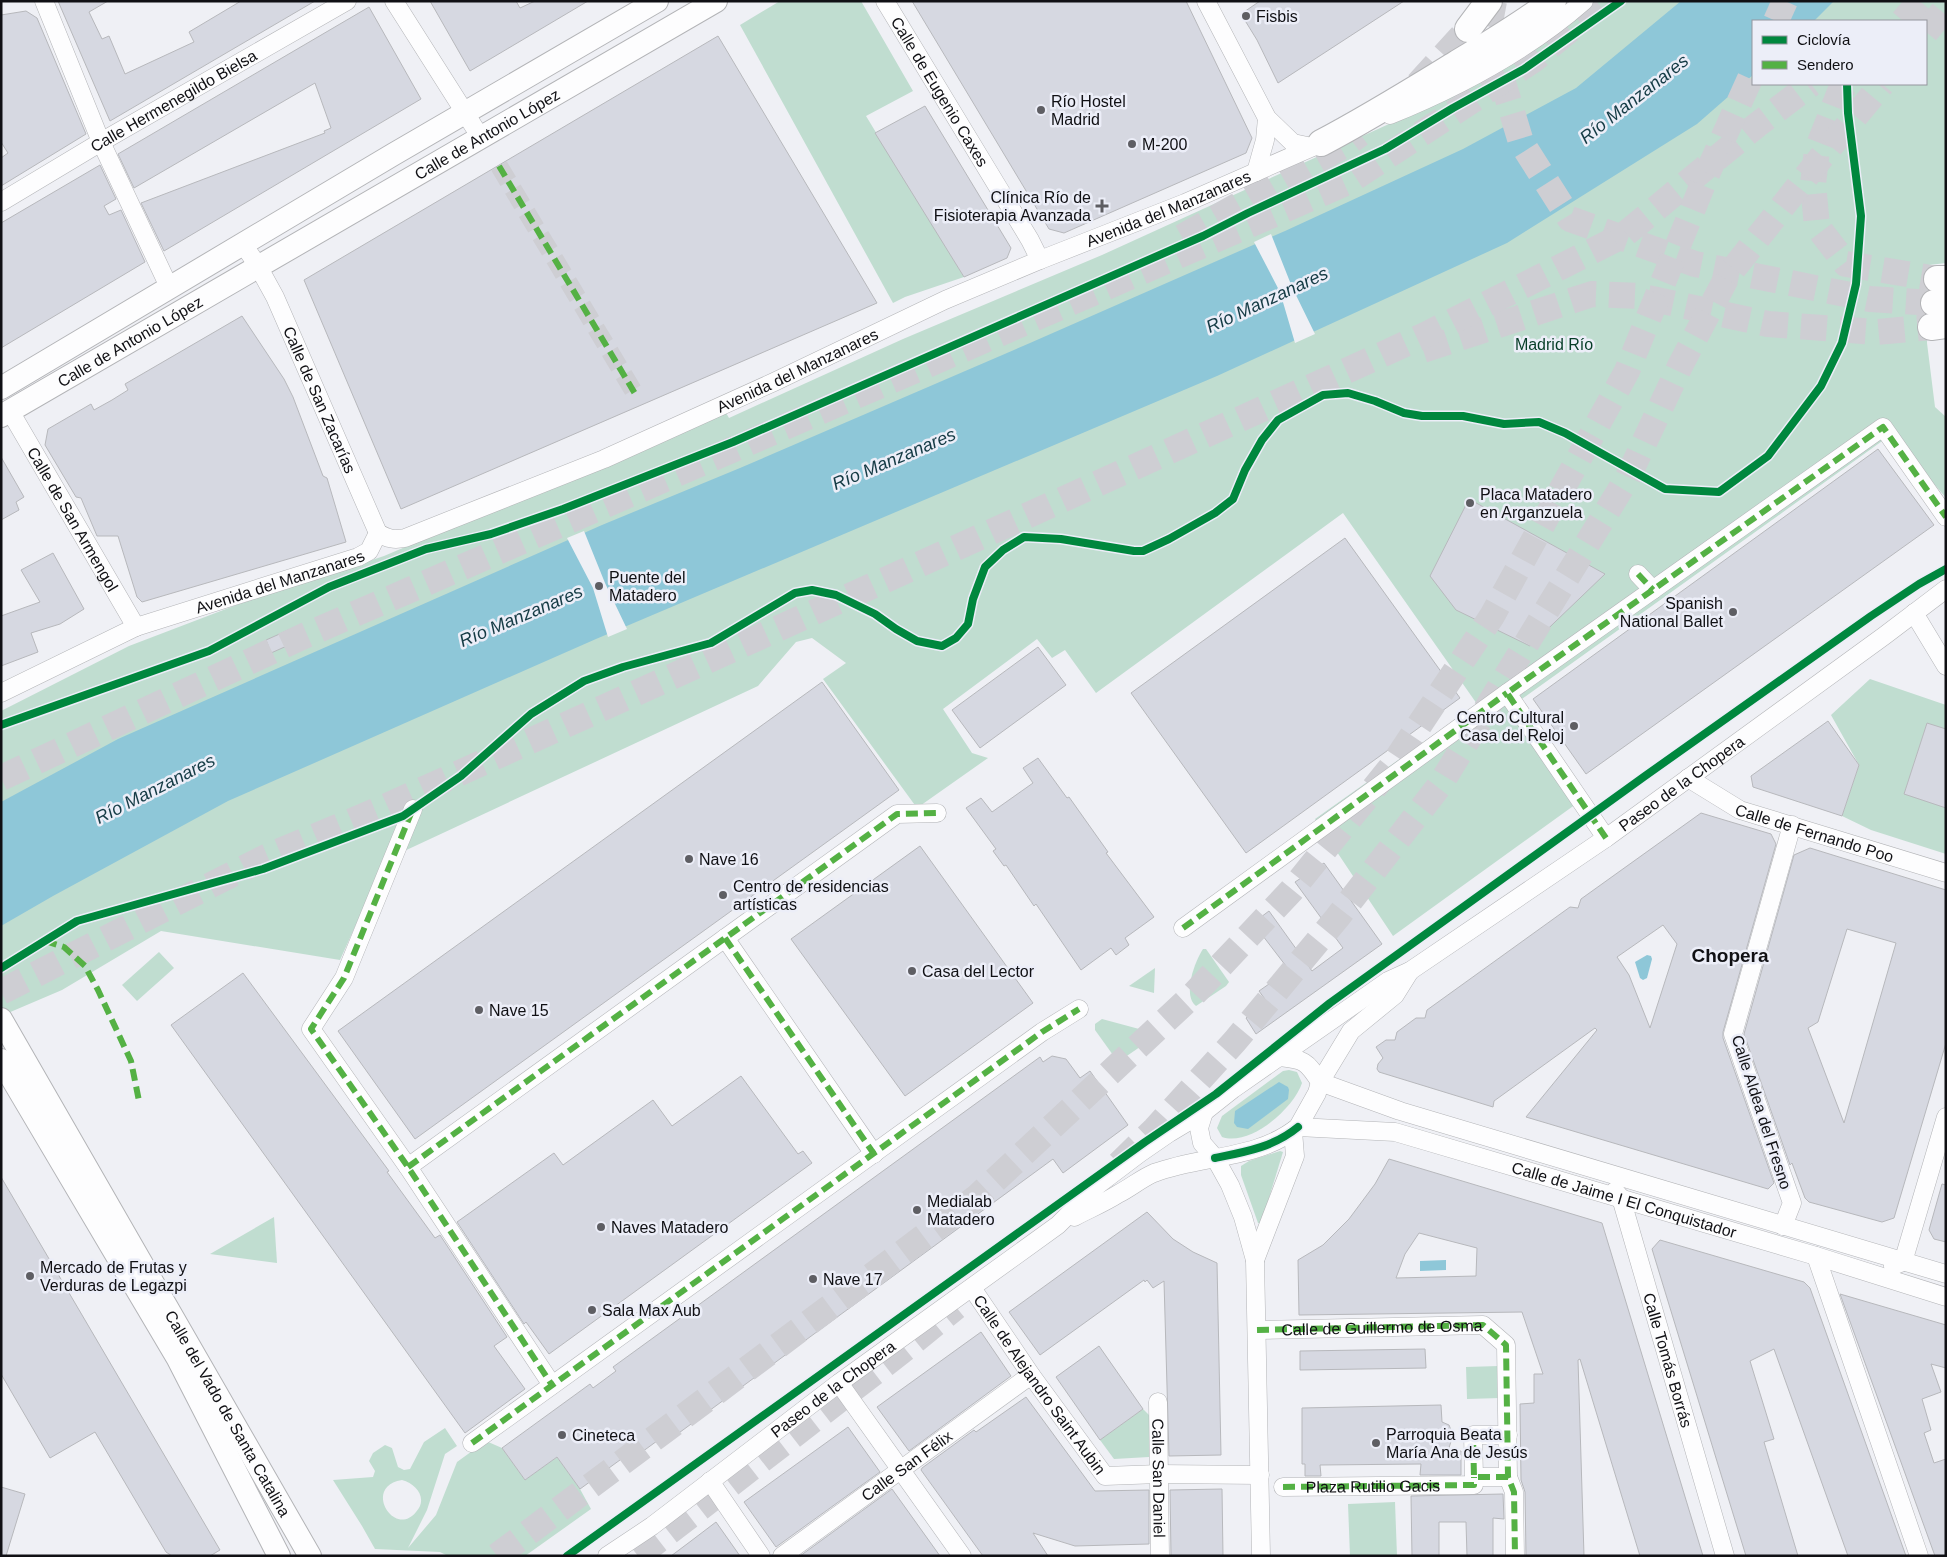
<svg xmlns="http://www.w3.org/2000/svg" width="1947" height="1557" font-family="Arial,sans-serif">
<rect width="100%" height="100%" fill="#eff0f5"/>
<g fill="#c0ddd0" fill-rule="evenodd">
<path d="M780,1H861L913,91L866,116L964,277L905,297L893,303L740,25Z"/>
<path d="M1596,1H1946V263L1929,265L1927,343L1935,407L1946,417V498L1892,434L1515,704L1583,799L1393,936L1315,819L1477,704L1343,513L1096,693L1065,650L1052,658L1037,639L943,709L972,753L988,758L917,808L823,679L846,663L812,638L796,642L758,686L385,860L340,960L161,931L62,990L1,1016V711L129,646L239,604L384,556L725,411L729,418L903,339L1102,255L1424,108L1558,30ZM1753,21H1926V84H1753Z"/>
<path d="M1870,679L1946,705V854L1871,830L1842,816L1859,765L1831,715Z"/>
<path d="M1203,949H1206L1229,982L1226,986L1196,1006C1182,995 1195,961 1203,949Z"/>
<path d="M159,952L174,968L137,1001L122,985Z"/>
<path d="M1155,968L1154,993L1129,986Z"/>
<path d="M1102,1019L1154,1033L1153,1038L1118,1062L1095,1030V1024Z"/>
<path d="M1289,1070L1297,1072L1302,1083C1294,1108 1250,1147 1222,1137L1217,1128L1222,1116L1283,1071Z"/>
<path d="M1280,1151L1283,1152L1261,1224L1258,1223L1241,1175V1166L1249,1161Z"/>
<path d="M274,1217L277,1263L210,1254Z"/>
<path d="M1499,1366L1500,1398L1467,1399L1466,1367Z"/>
<path d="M1143,1409L1150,1416L1149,1457L1114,1459L1100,1440Z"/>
<path d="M445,1428L457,1446L445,1454L427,1510L408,1548L436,1515L457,1462L486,1441L502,1448L525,1480L557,1457L580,1489L591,1509L525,1556H448L440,1552L375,1549L362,1526L333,1480L373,1477L375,1471L369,1461L373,1453L385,1445L392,1448L398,1467L404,1470L410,1469L424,1442ZM402,1480C417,1484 428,1499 416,1512C394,1539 362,1486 402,1480Z"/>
<path d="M1395,1502L1397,1556H1350L1348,1504Z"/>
</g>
<g fill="#8ec7d8">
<path d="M1681,1H1834L1814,21H1753V75L1697,124L1507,243L1217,376L596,639L228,801L53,896L1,926V802L118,739L602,525L740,468L1030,343L1285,231L1463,149L1576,88Z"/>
<path d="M1647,955L1651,956L1652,959L1647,978L1643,980L1640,978L1635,962Z"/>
<path d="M1279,1082L1288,1087L1289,1090L1288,1099L1248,1129L1237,1127L1234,1123L1235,1111Z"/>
<path d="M1446,1260V1270L1420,1271V1261Z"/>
</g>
<g fill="#eff0f5">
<path d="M1271,234L1292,287L1315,334L1295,343L1280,292L1254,242Z"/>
<path d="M584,531L605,583L627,629L608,637L593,588L567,538Z"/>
</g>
<g fill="#d6d8e1" stroke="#b7b8bc" fill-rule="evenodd">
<path d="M58,1H108L89,12L102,39L109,36L125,74L194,42L189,32L241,1H315L110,121Z"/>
<path d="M430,1H516L520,8L535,1H588L470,71Z"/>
<path d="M912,1H1186L1252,138L1246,153L1064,233L1049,229Z"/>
<path d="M1260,1H1404L1278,83L1257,40L1241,14Z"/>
<path d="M369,7L421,99L164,251L141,203L325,133L324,131L331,128L315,83L134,188L118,154Z"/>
<path d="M26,11L37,18L86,134L1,186V158L8,153L1,142V15Z"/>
<path d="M718,36L877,303L401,509L304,280Z"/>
<path d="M925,106L1011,248L1007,258L964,277L875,133Z"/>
<path d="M100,165L116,199L104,206L109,215L121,210L145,262L1,348V223Z"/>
<path d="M242,316L284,379L293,397L323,476L327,478L346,542L142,602L137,597L118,536H97L81,498L76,497L45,445L48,429L91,404L94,410L112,400L128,390L125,384Z"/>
<path d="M1878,449L1934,525L1586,774L1533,699Z"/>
<path d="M1,457L24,497L16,502L19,510L1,520Z"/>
<path d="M1469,499L1605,574L1530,646L1456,610L1430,576Z"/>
<path d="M1345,538L1460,698L1246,853L1131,693Z"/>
<path d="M53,553L84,609L60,624L31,633L38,652L1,666V616L40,602L21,570Z"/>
<path d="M293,628L298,641L271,653L266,640Z"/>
<path d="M1038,647L1066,685L980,748L952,710Z"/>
<path d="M822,682L899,790L415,1139L338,1031Z"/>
<path d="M1828,721L1859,765L1842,816L1753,787L1751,776Z"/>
<path d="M1927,723L1946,729V808L1904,794Z"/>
<path d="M1038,758L1067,798L1069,797L1108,852L1106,853L1154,917L1125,938L1129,945L1116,955L1111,948L1081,970L1036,904L1034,906L1006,865L1004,866L993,851L996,849L966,808L981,798L992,812L1033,783L1023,768Z"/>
<path d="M1701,813L1771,834L1776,844L1723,1032V1038L1774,1183L1768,1189L1526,1117L1597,1030L1595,1028L1494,1101L1493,1107L1379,1072L1377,1069L1378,1064L1383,1058L1376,1047L1386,1040H1395L1397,1032L1416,1018H1425L1427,1010L1570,907L1578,908L1581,899ZM1663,925L1677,944L1650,1028L1629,975L1617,957Z"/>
<path d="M920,846L1033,1003L905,1096L791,939Z"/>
<path d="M1810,848L1946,890V1043L1894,1218L1882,1222L1809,1202L1805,1198L1792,1163L1790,1165L1744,1034L1794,855ZM1847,929L1896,943L1844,1123L1808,1028L1818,1022Z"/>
<path d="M1324,863L1382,944L1256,1034L1246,1018L1267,1002L1259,991L1289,970L1253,923L1269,911L1312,971L1343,948L1295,882Z"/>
<path d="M243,973L389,1171L387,1172L435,1238L440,1235L507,1337L494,1346L525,1389L465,1433L171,1025Z"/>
<path d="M1052,1056L1066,1059L1080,1078L1090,1071L1128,1125L1063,1173L1053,1159L672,1438L668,1433L635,1457L631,1452L580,1489L557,1457L525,1480L502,1448L590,1384L593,1388L616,1371L613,1367L1040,1057L1043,1062Z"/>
<path d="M741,1076L798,1154L803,1151L812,1163L549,1354L526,1322L524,1324L457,1222L554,1153L563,1165L653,1100L672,1126Z"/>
<path d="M1389,1159L1602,1223L1703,1556H1640L1580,1359L1578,1360L1584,1556H1526L1525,1492L1521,1480L1520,1404L1534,1403V1374H1543L1522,1312L1299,1315L1298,1260L1323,1245L1349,1219L1375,1184ZM1419,1233L1477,1248L1476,1276L1396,1278L1405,1254Z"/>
<path d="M1,1177L220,1550L210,1556H172L166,1552L95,1432L50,1458L1,1374Z"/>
<path d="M1942,1184L1946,1185V1242L1934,1239L1929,1230Z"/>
<path d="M1147,1212L1173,1239L1193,1252L1217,1263L1221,1455L1169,1456L1164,1281L1153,1288L1147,1280L1145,1282L1144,1280L1040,1355L1009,1312Z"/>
<path d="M1660,1240L1804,1282L1810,1288L1906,1556H1848L1774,1349L1750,1361L1774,1439L1764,1442L1798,1556H1746L1652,1249Z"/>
<path d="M1840,1294L1946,1325V1368L1931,1364L1941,1392L1922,1399L1931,1430L1924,1433L1934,1463L1946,1459V1556H1935Z"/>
<path d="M981,1332L1011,1376L909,1451L877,1407Z"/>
<path d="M1099,1346L1143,1409L1100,1440L1056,1377Z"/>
<path d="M1425,1349L1426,1368L1300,1370V1351Z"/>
<path d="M1026,1397L1095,1491L1149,1490V1544L1075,1546L1033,1533L1048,1556H983L921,1470L922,1468L974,1430L976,1432Z"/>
<path d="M1441,1405L1442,1422L1449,1425L1453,1435L1448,1451H1461V1475H1420L1421,1464L1320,1465L1321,1476H1305V1464H1302V1408Z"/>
<path d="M848,1427L880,1472L776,1547L744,1502Z"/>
<path d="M1,1487L25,1494L6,1556H1Z"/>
<path d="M892,1489L940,1556H800Z"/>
<path d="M1222,1489L1223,1556H1171L1170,1490Z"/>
<path d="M1503,1494L1504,1519L1493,1518V1556H1467L1466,1522H1439V1556H1412L1411,1496Z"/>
<path d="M716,1522L740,1556H671L691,1541Z"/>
</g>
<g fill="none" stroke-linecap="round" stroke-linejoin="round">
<path stroke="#ceced3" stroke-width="18" stroke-dasharray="18 9" stroke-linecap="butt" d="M499,166L637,397"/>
<g stroke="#ceced3" stroke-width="26" stroke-dasharray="26 13" stroke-linecap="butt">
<path d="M1494,1L1488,33L1521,142L1570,219L1695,264L1870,299L1934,303"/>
<path d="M1776,21L1785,1"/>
<path d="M1903,21L1920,1"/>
<path d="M1926,32L1946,8"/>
<path d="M1418,84L1468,29"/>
<path d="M1846,84L1841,89L1817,150L1813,184L1817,226L1846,264L1937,279"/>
<path d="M1182,237L1348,143L1360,134"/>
<path d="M1423,350L1592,294L1639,296L1768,324L1877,332L1931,327"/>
<path d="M1,778L304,636L1348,182L1532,61L1605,1"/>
<path d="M1,992L266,857L378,810L1346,371L1425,335L1624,235L1757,125L1811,84"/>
<path d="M1119,1164L1155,1129L1235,1041L1337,918L1440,785L1628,477L1680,366L1727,277L1820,159L1882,84"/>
<path d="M497,1556L977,1197L1193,995L1291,891L1392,766L1492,616L1627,371L1707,174L1753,72"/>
<path d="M638,1556L902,1351L956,1307"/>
</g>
<g stroke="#b3b4b7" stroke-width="19">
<g id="minor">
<path d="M44,1L101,142L169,287"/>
<path d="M394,1L481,138"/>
<path id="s1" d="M885,1L1030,240L1040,260"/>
<path d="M1206,1L1267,118L1293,143L1312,147"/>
<path d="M1390,115C1459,87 1527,51 1584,1"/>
<path d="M1256,172L1265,140L1267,118"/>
<path id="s2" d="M1,202L101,142L347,1"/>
<path id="s3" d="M243,244L258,266L275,297L378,533"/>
<path id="s4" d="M10,411L136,627"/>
<path id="s5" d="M378,533C388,539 394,540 405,538L604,459L774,382L945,300L1040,260L1185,203L1331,139"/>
<path d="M1638,574L1653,590"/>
<path d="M1914,613L1946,666"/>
<path id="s6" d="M1,693L136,627L358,557L369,551L378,533"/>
<path id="s7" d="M1688,778L1740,810L1946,873"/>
<path d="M413,809L344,978L311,1029L408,1167L552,1385"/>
<path d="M1606,838L1507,693L1883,427L1946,517"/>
<path d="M1183,928L1507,693"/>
<path d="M725,938L874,1154"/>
<path d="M1279,1057C1304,1060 1306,1060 1320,1082"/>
<path d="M1320,1082L1400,1111L1946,1274"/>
<path d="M1204,1112L1199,1128L1202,1143L1215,1158L1230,1185L1243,1217L1255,1260L1261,1556"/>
<path id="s8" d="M1298,1127L1395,1132L1816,1256L1946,1297"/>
<path d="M408,1167L897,814L937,813"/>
<path id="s9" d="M1615,1191L1621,1198L1725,1556"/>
<path d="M1074,1217C1089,1209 1104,1203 1118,1194C1130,1188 1142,1178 1154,1173C1202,1155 1257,1160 1298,1127L1317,1093L1320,1082L1351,1031L1395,995L1410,971"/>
<path d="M1783,1226L1792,1203L1733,1034L1792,825"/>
<path d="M1816,1256L1919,1556"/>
<path d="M1255,1260L1295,1156L1293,1131"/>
<path d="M1893,1266L1903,1262L1946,1117"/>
<path id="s10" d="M972,1288L1031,1375L1105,1476L1159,1474L1260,1475"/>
<path d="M1257,1330L1483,1325L1506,1345L1508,1477L1514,1492L1515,1556"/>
<path d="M839,1383L962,1556"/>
<path id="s11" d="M1158,1402L1160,1556"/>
<path d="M472,1443L1042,1032L1079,1009"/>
<path d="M1508,1477H1474L1473,1435H1508"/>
<path d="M710,1481L761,1556"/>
<path d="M1283,1487L1474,1485V1477"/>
<path id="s12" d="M607,1556L652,1526L839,1383L1058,1225L1099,1184L1140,1153L1169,1133L1204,1112L1233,1089L1388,981L1410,971L1606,838L1884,636L1946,589"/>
<path id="s13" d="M782,1556L1031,1375"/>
</g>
</g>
<g stroke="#b3b4b7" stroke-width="24">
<g id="major">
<path d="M1,388L394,154L657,1"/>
<path id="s14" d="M1,416L716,1"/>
<path id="s15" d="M1,1019L310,1556"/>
<path d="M1,1060L178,1359L279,1556"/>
</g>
</g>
<g stroke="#b3b4b7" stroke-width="28">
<g id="highway">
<path d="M1468,29L1489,1"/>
<path d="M1321,143C1367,119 1412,91 1456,64C1489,44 1522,25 1553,1"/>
<path d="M1937,279H1946"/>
<path d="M1934,303L1946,301"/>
<path d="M1931,327L1946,325"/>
</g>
</g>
<use href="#minor" stroke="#fdfdfe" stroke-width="18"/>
<use href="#major" stroke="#fdfdfe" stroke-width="22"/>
<use href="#highway" stroke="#fdfdfe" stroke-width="26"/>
<g stroke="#54b144" stroke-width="6" stroke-dasharray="12 6" stroke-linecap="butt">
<path d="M499,166L637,397"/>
<path d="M1638,574L1653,590"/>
<path d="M412,811L344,978L311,1029L408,1167L552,1385"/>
<path d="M1606,838L1507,693L1883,427L1946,517"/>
<path d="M1183,928L1507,693"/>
<path d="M725,938L874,1154"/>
<path d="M45,941L64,947L85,966L98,990L131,1061L139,1101"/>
<path d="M408,1167L897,814L937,813"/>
<path id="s16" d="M1257,1330L1483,1325L1506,1345L1508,1477L1514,1492L1515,1556"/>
<path d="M472,1443L1042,1032L1079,1009"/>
<path d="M1508,1477H1474L1473,1435H1508"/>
<path id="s17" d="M1283,1487L1474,1485V1477"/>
</g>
<g stroke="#eceef8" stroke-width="11">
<g id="cycleway">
<path d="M1,725L209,651L329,587L426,549L491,534L563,509L733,442L1203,236L1248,213L1385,149L1453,108L1524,69L1621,1"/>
<path d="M1,968L77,921L263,869L403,816L461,776L531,714L584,681L623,667L711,643L795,593L812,590L836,595L875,614L896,629L917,641L942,646L956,638L968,624L973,599L985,567L1003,550L1024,537L1061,539L1134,551H1143L1169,539L1215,513L1233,499L1245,470L1262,440L1278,420L1323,395L1348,393L1375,401L1404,413L1422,416H1463L1504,424L1539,422L1565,433L1665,489L1719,492L1768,456L1821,386L1842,343L1856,284L1861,216L1848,113L1847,84"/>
<path d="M1215,1158C1245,1152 1274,1147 1298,1127"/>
<path d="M567,1556L1145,1142L1216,1094L1330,1003L1645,776L1871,616L1919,584L1946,569"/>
</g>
</g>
<use href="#cycleway" stroke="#00873e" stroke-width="8"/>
</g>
<g fill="#5e5e63" stroke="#eceef8" stroke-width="2">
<circle cx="1246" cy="16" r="5"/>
<circle cx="1041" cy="110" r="5"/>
<circle cx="1132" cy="144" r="5"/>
<path d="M1099.5 198.5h5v5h5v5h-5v5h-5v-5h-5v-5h5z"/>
<circle cx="1470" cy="503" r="5"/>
<circle cx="599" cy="586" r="5"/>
<circle cx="1733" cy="612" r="5"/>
<circle cx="1574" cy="726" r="5"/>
<circle cx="689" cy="859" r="5"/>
<circle cx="723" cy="895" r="5"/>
<circle cx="912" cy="971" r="5"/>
<circle cx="479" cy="1010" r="5"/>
<circle cx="917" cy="1210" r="5"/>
<circle cx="601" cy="1227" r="5"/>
<circle cx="30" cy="1276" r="5"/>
<circle cx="813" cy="1279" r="5"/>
<circle cx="592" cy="1310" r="5"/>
<circle cx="562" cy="1435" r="5"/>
<circle cx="1376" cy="1443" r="5"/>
</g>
<g text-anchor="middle" stroke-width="5" stroke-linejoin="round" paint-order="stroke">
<g font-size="16" fill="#101014" stroke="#eceef8" text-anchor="start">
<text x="1256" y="22">Fisbis</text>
<text x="1051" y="107">Río Hostel<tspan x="1051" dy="18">Madrid</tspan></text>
<text x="1142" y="150">M-200</text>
<text x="1091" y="203" text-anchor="end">Clínica Río de<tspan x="1091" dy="18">Fisioterapia Avanzada</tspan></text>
<text x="1480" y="500">Placa Matadero<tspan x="1480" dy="18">en Arganzuela</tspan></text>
<text x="609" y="583">Puente del<tspan x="609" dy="18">Matadero</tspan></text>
<text x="1723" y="609" text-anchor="end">Spanish<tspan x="1723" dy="18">National Ballet</tspan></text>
<text x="1564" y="723" text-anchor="end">Centro Cultural<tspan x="1564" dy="18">Casa del Reloj</tspan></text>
<text x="699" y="865">Nave 16</text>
<text x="733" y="892">Centro de residencias<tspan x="733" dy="18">artísticas</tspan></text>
<text x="922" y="977">Casa del Lector</text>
<text x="489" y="1016">Nave 15</text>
<text x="927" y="1207">Medialab<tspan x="927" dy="18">Matadero</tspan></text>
<text x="611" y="1233">Naves Matadero</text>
<text x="40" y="1273">Mercado de Frutas y<tspan x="40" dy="18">Verduras de Legazpi</tspan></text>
<text x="823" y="1285">Nave 17</text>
<text x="602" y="1316">Sala Max Aub</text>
<text x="1386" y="1440">Parroquia Beata<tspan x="1386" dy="18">María Ana de Jesús</tspan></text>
<text x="572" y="1441">Cineteca</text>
</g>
<g font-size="16" fill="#101014" stroke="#eceef8">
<text dy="6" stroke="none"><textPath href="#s1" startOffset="106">Calle de Eugenio Caxes</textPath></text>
<text dy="6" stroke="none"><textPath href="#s2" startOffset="200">Calle Hermenegildo Bielsa</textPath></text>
<text dy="6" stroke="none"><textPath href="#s14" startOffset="562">Calle de Antonio López</textPath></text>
<text dy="6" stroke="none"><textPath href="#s5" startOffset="860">Avenida del Manzanares</textPath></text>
<text dy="6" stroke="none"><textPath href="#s14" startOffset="149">Calle de Antonio López</textPath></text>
<text dy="6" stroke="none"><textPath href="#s5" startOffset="455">Avenida del Manzanares</textPath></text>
<text dy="6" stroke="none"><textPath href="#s3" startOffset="174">Calle de San Zacarías</textPath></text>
<text dy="6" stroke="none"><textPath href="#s4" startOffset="125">Calle de San Armengol</textPath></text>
<text dy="6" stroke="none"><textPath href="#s6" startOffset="301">Avenida del Manzanares</textPath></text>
<text dy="6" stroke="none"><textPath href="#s12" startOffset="1325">Paseo de la Chopera</textPath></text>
<text dy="6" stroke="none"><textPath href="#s7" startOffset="139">Calle de Fernando Poo</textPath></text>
<text transform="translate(1762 1112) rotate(72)" y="6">Calle Aldea del Fresno</text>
<text dy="6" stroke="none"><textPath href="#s8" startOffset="336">Calle de Jaime I El Conquistador</textPath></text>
<text dy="6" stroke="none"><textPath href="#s16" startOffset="125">Calle de Guillermo de Osma</textPath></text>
<text dy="6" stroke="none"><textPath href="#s9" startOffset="178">Calle Tomás Borrás</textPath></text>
<text dy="6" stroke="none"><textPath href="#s10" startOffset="118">Calle de Alejandro Saint Aubin</textPath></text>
<text dy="6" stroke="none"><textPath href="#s12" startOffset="281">Paseo de la Chopera</textPath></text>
<text dy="6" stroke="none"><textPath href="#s15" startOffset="455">Calle del Vado de Santa Catalina</textPath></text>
<text dy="6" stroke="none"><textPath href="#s13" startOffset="154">Calle San Félix</textPath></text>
<text dy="6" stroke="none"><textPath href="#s11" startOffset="76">Calle San Daniel</textPath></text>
<text dy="6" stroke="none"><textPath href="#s17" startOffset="90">Plaza Rutilio Gacis</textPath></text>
</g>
<g font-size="16" fill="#063d27" stroke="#eceef8">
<text x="1554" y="350">Madrid Río</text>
</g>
<g font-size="18" font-style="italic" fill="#153b45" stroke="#eceef8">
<text transform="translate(1634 99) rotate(-38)" y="6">Río Manzanares</text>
<text transform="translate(1267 300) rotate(-25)" y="6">Río Manzanares</text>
<text transform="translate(894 459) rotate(-23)" y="6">Río Manzanares</text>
<text transform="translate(521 616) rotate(-23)" y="6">Río Manzanares</text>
<text transform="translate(155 789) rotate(-27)" y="6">Río Manzanares</text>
</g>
<g font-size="19" font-weight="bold" fill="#101014" stroke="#eceef8">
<text x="1730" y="962">Chopera</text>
</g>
</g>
<rect width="1947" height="1557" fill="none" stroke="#101014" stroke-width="5"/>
<rect x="1752" y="20" width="175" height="65" fill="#eceef8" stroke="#94959d"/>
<rect x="1762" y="36" width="25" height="8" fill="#00873e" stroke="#94959d"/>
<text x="1797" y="45" font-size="15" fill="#101014">Ciclovía</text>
<rect x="1762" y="61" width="25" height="8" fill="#54b144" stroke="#94959d"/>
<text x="1797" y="70" font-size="15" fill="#101014">Sendero</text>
</svg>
